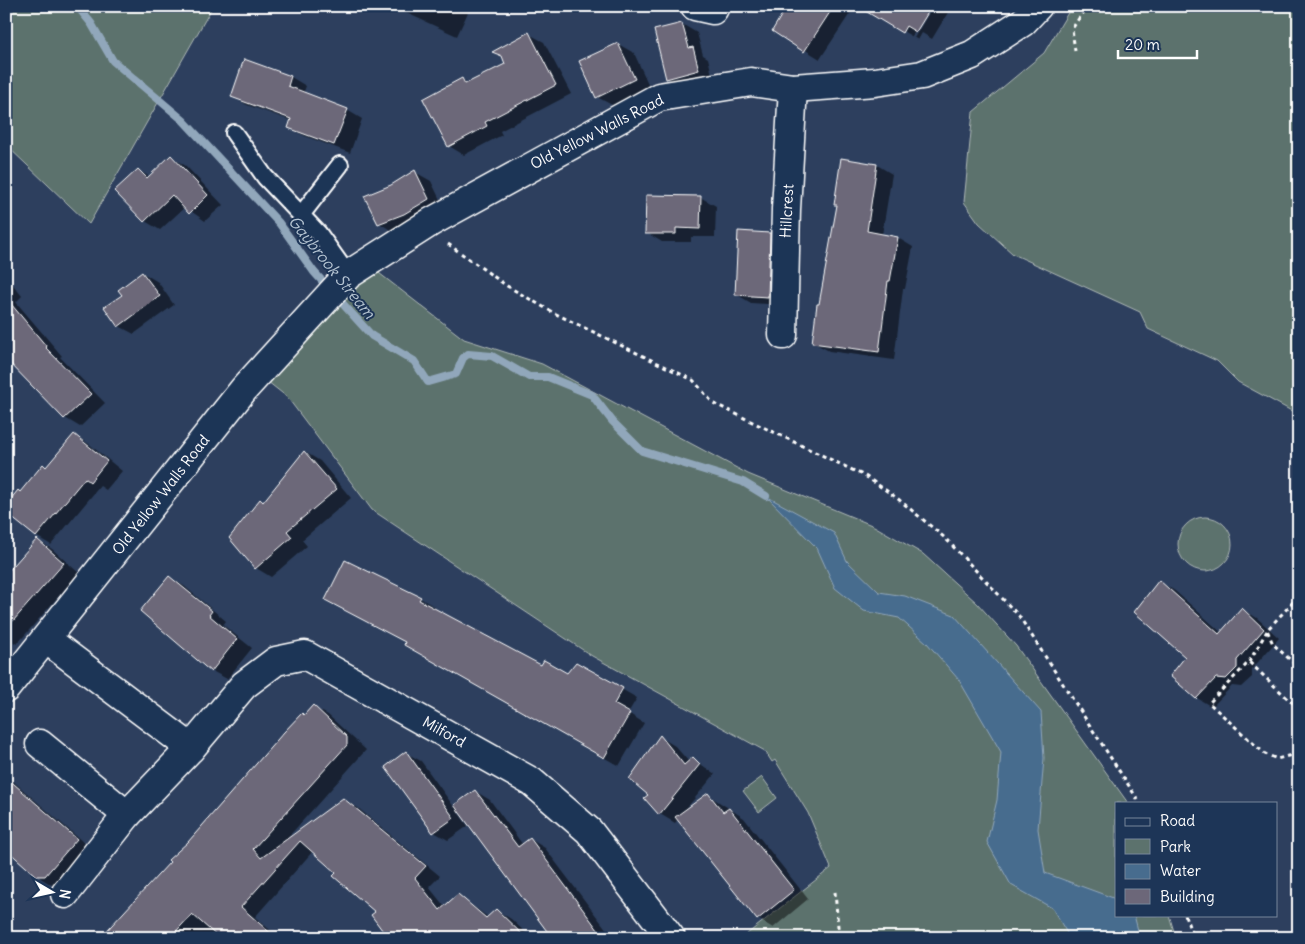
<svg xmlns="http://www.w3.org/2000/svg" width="1305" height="944" font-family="Delius,sans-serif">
<rect width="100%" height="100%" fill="#2d3f5e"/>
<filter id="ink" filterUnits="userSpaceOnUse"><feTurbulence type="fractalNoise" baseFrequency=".02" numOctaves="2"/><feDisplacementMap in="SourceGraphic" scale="10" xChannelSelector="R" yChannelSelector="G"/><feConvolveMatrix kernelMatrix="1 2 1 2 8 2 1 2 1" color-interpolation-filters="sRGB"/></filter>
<g filter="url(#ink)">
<g fill="#5c726d" stroke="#aeb8b6">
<path d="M6,6H213L89,224L6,145Z"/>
<path d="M1072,6H1299V415L1238,382L1217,361L1148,329L1140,312L1013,254L979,223L964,202L973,112L1044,53Z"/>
<path d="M366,263L464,339L542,364L748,474L874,526L923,554L977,603L1016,646L1128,803H1116V915H1169L1176,938H742L831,868L808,813L775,760L772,762L765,751L592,656L372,510L287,397L258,374Z"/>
<circle cx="1205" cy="544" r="27"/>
<path d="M762,777L777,798L759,812L743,791Z"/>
</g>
<path fill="#476c8e" stroke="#91a7bb" d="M766,496L834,533L847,561L879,592L905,596L954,615L1041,712L1044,758L1038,829L1045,873L1116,899V915H1134L1140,938H1070L1052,908L1011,885L987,842L997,800L1001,752L959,680L927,643L899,618L864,611L835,588L817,548Z"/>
<g fill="#0007">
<path d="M391,6H467L470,8L457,36Z"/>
<path d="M789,6H855L820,59L773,30Z"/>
<path d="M860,6H930L912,36L914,38L933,6H952L932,39L922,33L918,40Z"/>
<path d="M682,24L697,33L703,55L708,58L713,79L682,87L667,78Z"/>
<path d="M529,34L544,42L571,94L500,131L502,135L464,155L449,146L462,79L469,84L506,65L504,57L494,52Z"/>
<path d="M618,44L634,53L650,88L612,105L597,97Z"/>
<path d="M245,61L291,77L306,86L303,94L347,110L362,119L350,153L305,136L289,128L292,121L247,105L232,96Z"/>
<path d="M171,157L186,166L223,205L205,221L185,207L160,230L145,221L138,170L150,177Z"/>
<path d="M842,160L877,165L892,174L882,235L898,238L913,247L905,289H903L894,360L829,351L814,343L838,206L836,204Z"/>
<path d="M415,172L431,181L444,208L394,232L379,223L392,187Z"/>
<path d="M700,197L716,206L715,237H691V242H662L647,233Z"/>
<path d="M769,234L785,243L783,305L751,303L736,294Z"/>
<path d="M143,273L158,282L174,305L134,334L119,326L123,295Z"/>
<path d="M6,276L22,296L16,302L62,356L60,357L105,403L80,427L65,418L23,374L6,353Z"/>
<path d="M74,435L89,444L122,471L106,490L100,486L51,545L36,536L47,468Z"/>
<path d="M305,452L320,461L351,498L302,540L307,546L271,577L256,568L230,538L264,503Z"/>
<path d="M37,540L52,549L79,573L17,644L6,638V587Z"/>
<path d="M169,577L184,586L226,621L223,625L252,648L227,679L212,671Z"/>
<path d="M1160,582L1175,591L1222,633L1242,609L1257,618L1279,638L1252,669V677L1241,687L1232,686L1212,707L1197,698L1186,657Z"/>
<path d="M420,598L435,607L434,609L542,667L568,675L576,663L637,698L628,713L644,723L619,766L405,644L407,642L342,608Z"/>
<path d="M313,707L328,715L366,750L281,845L343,799L358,808L440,876L429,887L445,907L459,896L488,917L496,910L511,919L526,933L519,938L377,912L313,851L255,917L279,938H101Z"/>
<path d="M660,737L675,746L689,762L693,759L715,774L685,810L708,795L744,818L808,899L773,928L758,919L678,819L675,823L660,814L646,798L649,795Z"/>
<path d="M406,753L421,761L454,807L475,791L490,800L523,845L530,839L545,848L613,938H554L460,811L458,812L468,826L448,840L434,832Z"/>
<path d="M6,775L91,849L57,888L42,879L6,847Z"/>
</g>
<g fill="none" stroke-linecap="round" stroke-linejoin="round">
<path stroke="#91a7bb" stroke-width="8" d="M77,6L91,23L113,61L183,120L279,223L314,272L372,336L414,361L428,382L456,374L463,358L468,354L492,356L529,377H548L592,395L613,422L642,451L743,482L766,496"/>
</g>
<g fill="#6c6779" stroke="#fff">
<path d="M787,6H834L804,52L772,31Z"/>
<path d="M857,6H932L916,32L906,26L902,33Z"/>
<path d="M682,23L689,48L693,47L699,70L666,79L654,30Z"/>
<path d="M529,32L556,85L485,122L487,126L448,147L423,99L462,78L465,84L505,64L502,56L492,52Z"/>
<path d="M618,43L635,79L596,98L579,61Z"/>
<path d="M244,59L291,76L288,86L348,109L334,145L288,128L291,119L231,97Z"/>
<path d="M171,155L208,195L189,214L172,195L144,222L114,191L138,169L147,178Z"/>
<path d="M841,158L877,164L867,231L898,237L890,281H888L879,352L812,343L817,304H819L837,205H834Z"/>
<path d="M415,170L429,199L404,214L378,224L364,196L391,185Z"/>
<path d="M646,195L701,196L700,229L676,228V234H645Z"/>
<path d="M738,231L770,233L768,297L735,295Z"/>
<path d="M142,272L160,296L118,327L104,307L122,295L118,290Z"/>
<path d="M6,298L47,347L46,348L91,394L64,419L6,359Z"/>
<path d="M74,434L107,461L90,482L85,478L36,537L6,513V505L18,490L20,492L43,464L46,467Z"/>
<path d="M304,451L337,489L287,531L292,537L255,569L229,538L260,499L263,502Z"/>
<path d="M37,539L64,563L6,629V574Z"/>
<path d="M345,560L421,597L419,600L541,665L544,660L567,673L576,662L623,688L614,704L630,713L604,758L404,645L405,642L325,600Z"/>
<path d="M169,576L212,611L209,615L237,639L211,672L140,611Z"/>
<path d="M1159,580L1219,634L1242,608L1264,629L1237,660V668L1226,679L1216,678L1196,699L1170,676L1185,657L1134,612Z"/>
<path d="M313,705L347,737V745L253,849L261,858L343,798L426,866L415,878L440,910L458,894L486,918L496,909L526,938H388L371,915L375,912L333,876L336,873L300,841L241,907L276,938H219L192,914L170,938H100L170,862L168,860L188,842L284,732L302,713L304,715Z"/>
<path d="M660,735L684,765L693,757L700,764L659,815L644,798L648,795L629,779Z"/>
<path d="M406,751L454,818L433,833L385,767Z"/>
<path d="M6,777L77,839L45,876H36L6,849Z"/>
<path d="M475,790L518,847L530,838L604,938H552L454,805Z"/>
<path d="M708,793L723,812L729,808L794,890L757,920L675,817Z"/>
</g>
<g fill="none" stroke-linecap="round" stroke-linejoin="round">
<g stroke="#fff" stroke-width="20">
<g id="service">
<path d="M234,133L265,177L319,234L348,275"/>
<path d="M301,215L340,165"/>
</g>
</g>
<g stroke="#fff" stroke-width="31">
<g id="minor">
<path d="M695,6L713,10L715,6"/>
<path d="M783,335L786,209L793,88"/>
<path d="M46,639L191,748"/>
<path d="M40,744L127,815"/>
<path d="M65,894L127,815L191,748L244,685L276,661L305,655L532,782L589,831L671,938"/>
</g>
</g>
<g stroke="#fff" stroke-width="31">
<path id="tertiary" d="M6,688L244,389L348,275L431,222L659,97L751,82L793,88L875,82L922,75L972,55L1023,22L1038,6"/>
</g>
<g stroke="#fff" stroke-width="3" stroke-dasharray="4 4" stroke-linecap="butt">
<path d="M1075,51L1072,29L1087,6"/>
<path d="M448,244L507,286L554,313L693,380L713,403L865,476L897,498L945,538L1019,616L1140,803"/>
<path d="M1299,604L1295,600L1267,630L1273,644L1299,668"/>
<path d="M1249,662L1267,631"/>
<path d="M1299,709L1249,662L1209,703L1265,754L1277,759L1299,753"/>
<path d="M835,892L839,938"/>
<path d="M1185,915L1193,938"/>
</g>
<use href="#service" stroke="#1d3557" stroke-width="16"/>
<use href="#minor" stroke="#1d3557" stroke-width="28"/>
<use href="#tertiary" stroke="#1d3557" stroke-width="28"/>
</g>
</g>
<g text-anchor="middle" stroke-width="4" stroke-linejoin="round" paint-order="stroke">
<g font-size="15" fill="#fff" stroke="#1d3557">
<text transform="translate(597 132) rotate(-27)" y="5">Old Yellow Walls Road</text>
<text transform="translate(787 211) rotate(-87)" y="5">Hillcrest</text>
<text transform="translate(161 495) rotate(-52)" y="5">Old Yellow Walls Road</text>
<text transform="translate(444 732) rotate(29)" y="5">Milford</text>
</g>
<g font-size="16" font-style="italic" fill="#b5c4d2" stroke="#1d3557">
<text transform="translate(332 267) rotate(51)" y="6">Gaybrook Stream</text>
</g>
</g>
<rect width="1305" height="944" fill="none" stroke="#1d3557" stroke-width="25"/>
<rect x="12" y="12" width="1280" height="919" fill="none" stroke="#fff" stroke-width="2" filter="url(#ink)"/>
<rect x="1115" y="802" width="162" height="115" fill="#1d3557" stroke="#77869a"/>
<rect x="1125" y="818" width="25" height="8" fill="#1d3557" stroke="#77869a"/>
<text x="1160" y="826" font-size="15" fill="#ffffff">Road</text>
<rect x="1125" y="839" width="25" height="15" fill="#5c726d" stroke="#77869a"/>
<text x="1160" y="852" font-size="15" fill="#ffffff">Park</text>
<rect x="1125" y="864" width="25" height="15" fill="#476c8e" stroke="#77869a"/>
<text x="1160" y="876" font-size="15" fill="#ffffff">Water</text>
<rect x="1125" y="889" width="25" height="15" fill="#6c6779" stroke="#77869a"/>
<text x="1160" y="902" font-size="15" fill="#ffffff">Building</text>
<g transform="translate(52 892) rotate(99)" stroke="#1d3557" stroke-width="4" paint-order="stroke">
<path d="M0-4L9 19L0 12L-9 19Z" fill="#ffffff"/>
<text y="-8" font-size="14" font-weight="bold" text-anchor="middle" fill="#ffffff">N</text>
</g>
<path d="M1118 50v8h79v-8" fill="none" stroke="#ffffff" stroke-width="2.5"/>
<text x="1125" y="50" font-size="15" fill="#ffffff" stroke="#1d3557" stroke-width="4" paint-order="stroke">20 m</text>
</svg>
